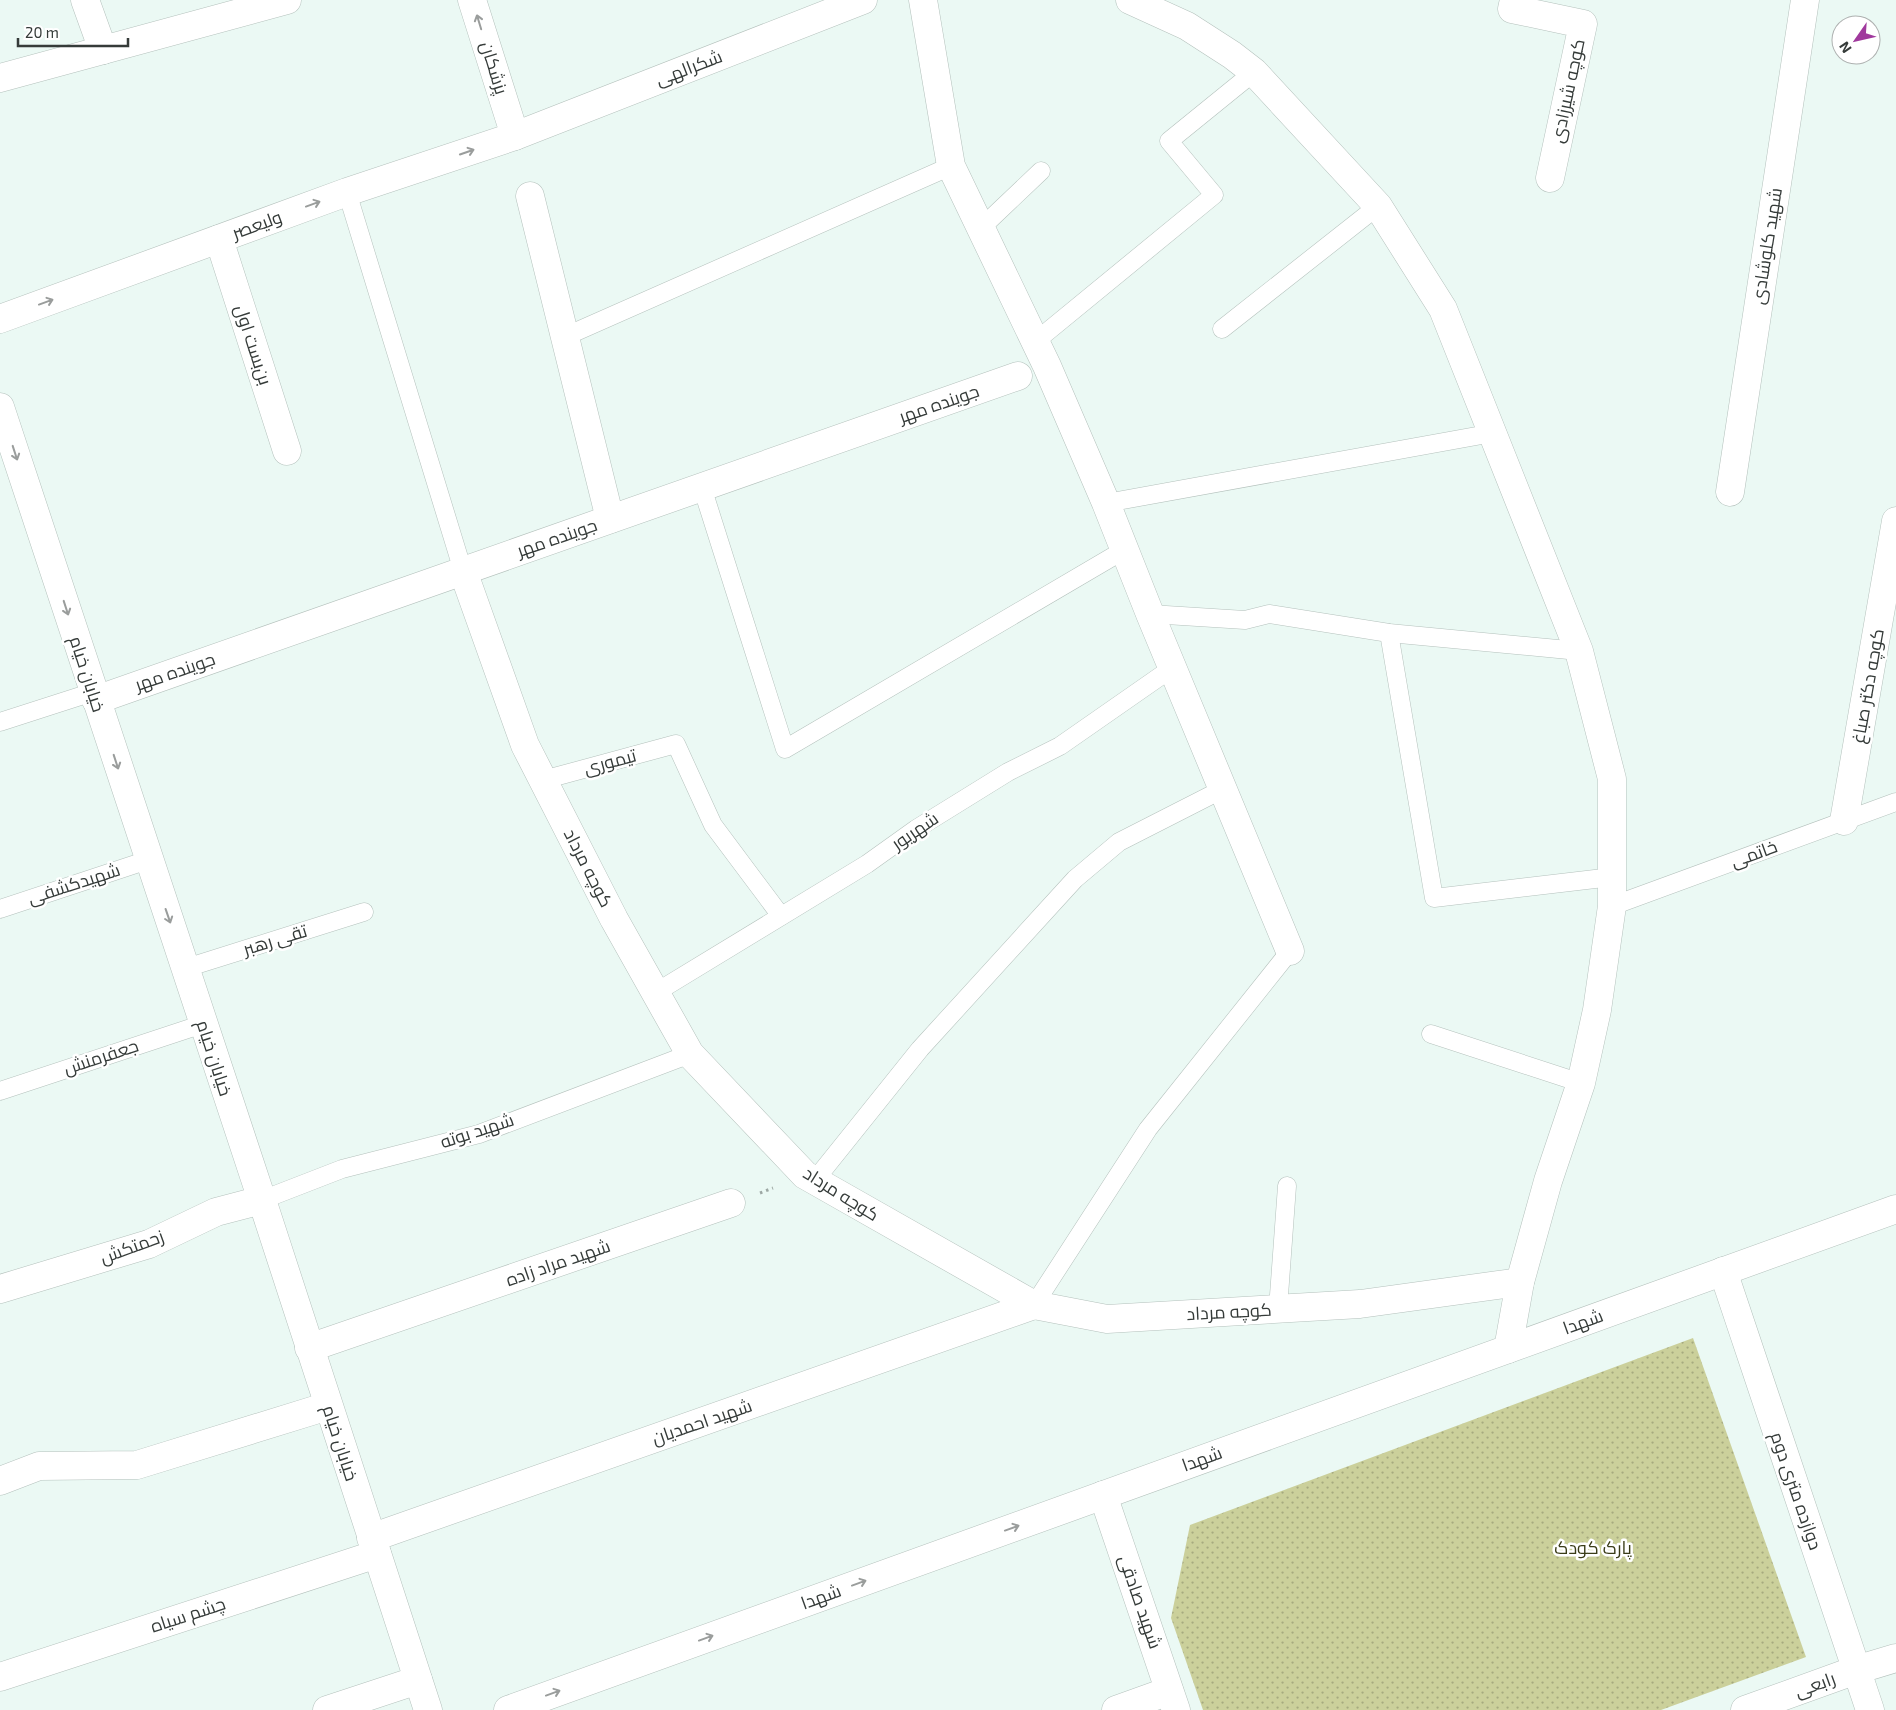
<svg xmlns="http://www.w3.org/2000/svg" width="1896" height="1710" font-family="'Exo 2',Cairo,sans-serif">
<defs>
<pattern id="green-dots" width="8" height="8" patternUnits="userSpaceOnUse" patternTransform="scale(1.25)"><rect width="8" height="8" fill="#cbd09b"/><path d="M2 2h.1M6 6h.1" fill="none" stroke="#a6aa7f" stroke-width="1.8" stroke-linecap="round"/></pattern>
</defs>
<rect width="100%" height="100%" fill="#ebf9f4"/>
<path fill="url(#green-dots)" d="M1693,1338L1806,1657L1661,1710H1203L1171,1618L1190,1525Z"/>
<g fill="none" stroke-linecap="round" stroke-linejoin="round">
<g stroke="#b4c1bc" stroke-width="19">
<g id="service">
<path d="M347,192L463,571"/>
<path d="M981,228L1041,171"/>
<path d="M1222,329L1378,206"/>
<path d="M564,337L951,166"/>
<path d="M1036,341L1214,195L1169,141L1254,72"/>
<path d="M702,487L785,749L1124,550"/>
<path d="M1106,503L1493,433"/>
<path d="M1150,614L1245,620L1269,614L1389,633L1579,651"/>
<path d="M1389,633L1434,898L1612,877"/>
<path d="M0,722L93,692"/>
<path d="M543,780L676,744L713,825L781,916"/>
<path d="M1612,906L1896,802"/>
<path d="M0,909L148,860"/>
<path d="M186,968L364,912"/>
<path d="M655,993L867,864L916,829L1008,772L1060,746L1172,668"/>
<path d="M1431,1034L1581,1083"/>
<path d="M0,1091L203,1024"/>
<path d="M815,1180L920,1049L1075,879L1119,842L1223,789"/>
<path d="M262,1200L342,1169L479,1134L690,1054"/>
<path d="M1034,1305L1148,1129L1290,951"/>
<path d="M1278,1309L1287,1186"/>
</g>
</g>
<g stroke="#b4c1bc" stroke-width="29">
<g id="minor">
<path d="M85,0L103,50"/>
<path d="M923,0L951,166L1047,366L1106,503L1150,614L1290,951"/>
<path d="M1130,0L1187,26L1232,55L1254,72L1378,206L1443,309L1579,651L1612,779V906L1597,1010L1581,1083L1548,1181L1520,1282L1508,1349"/>
<path d="M1514,0L1512,9L1583,24L1550,178"/>
<path d="M0,78L287,0"/>
<path d="M515,136L863,0"/>
<path d="M530,196L610,519"/>
<path d="M219,239L287,451"/>
<path d="M1730,492L1805,0"/>
<path d="M463,571L525,745L614,919L690,1054L805,1175L1034,1305L1107,1319L1360,1304L1520,1282"/>
<path d="M96,700L1018,376"/>
<path d="M1844,821L1896,521"/>
<path d="M1723,1271L1870,1710"/>
<path d="M0,1289L149,1244L216,1212L262,1200"/>
<path d="M309,1348L731,1203"/>
<path d="M0,1481L39,1466L137,1465L328,1406"/>
<path d="M371,1538L1034,1305"/>
<path d="M0,1677L377,1554"/>
<path d="M327,1710L418,1680"/>
<path d="M1116,1710L1169,1691"/>
<path d="M1745,1710L1856,1670L1896,1658"/>
</g>
</g>
<g stroke="#b4c1bc" stroke-width="29">
<g id="tertiary">
<path d="M0,319L347,192L515,136L472,0"/>
<path d="M0,407L262,1200L428,1710"/>
<path d="M1103,1495L1176,1710"/>
<path d="M508,1710L1896,1209"/>
</g>
</g>
<path stroke="#9da8a4" stroke-width="3" stroke-dasharray="2.5 4" stroke-linecap="butt" d="M760,1193L773,1188"/>
<use href="#service" stroke="#fff" stroke-width="18"/>
<use href="#minor" stroke="#fff" stroke-width="28"/>
<use href="#tertiary" stroke="#fff" stroke-width="28"/>
</g>
<defs><path id="oneway-shaft" d="M-6 0H5M1.5-3L5.5 0L1.5 3" fill="none" stroke-width="1.6" stroke-linecap="round" stroke-linejoin="round" transform="scale(1.25)"/></defs>
<g stroke="#9a9d9c">
<use href="#oneway-shaft" transform="translate(479 22) rotate(-107)"/>
<use href="#oneway-shaft" transform="translate(467 152) rotate(-19)"/>
<use href="#oneway-shaft" transform="translate(313 204) rotate(-20)"/>
<use href="#oneway-shaft" transform="translate(46 302) rotate(-20)"/>
<use href="#oneway-shaft" transform="translate(15 453) rotate(72)"/>
<use href="#oneway-shaft" transform="translate(66 608) rotate(72)"/>
<use href="#oneway-shaft" transform="translate(116 762) rotate(72)"/>
<use href="#oneway-shaft" transform="translate(168 916) rotate(71)"/>
<use href="#oneway-shaft" transform="translate(1012 1528) rotate(-20)"/>
<use href="#oneway-shaft" transform="translate(859 1583) rotate(-20)"/>
<use href="#oneway-shaft" transform="translate(706 1638) rotate(-20)"/>
<use href="#oneway-shaft" transform="translate(553 1693) rotate(-20)"/>
</g>
<g text-anchor="middle" stroke-width="5" stroke-linejoin="round" paint-order="stroke">
<g font-size="18" fill="#353b39" stroke="#fff">
<text transform="translate(494 68) rotate(73)" y="6">پزشکان</text>
<text transform="translate(689 68) rotate(-21)" y="6">شکرالهی</text>
<text transform="translate(1568 91) rotate(-78)" y="6">کوچه شیرزادی</text>
<text transform="translate(257 225) rotate(-20)" y="6">ولیعصر</text>
<text transform="translate(1767 246) rotate(-81)" y="6">شهید کلوشادی</text>
<text transform="translate(253 345) rotate(72)" y="6">بن‌بست اول</text>
<text transform="translate(939 404) rotate(-19)" y="6">جوینده مهر</text>
<text transform="translate(557 538) rotate(-19)" y="6">جوینده مهر</text>
<text transform="translate(175 672) rotate(-19)" y="6">جوینده مهر</text>
<text transform="translate(87 674) rotate(72)" y="6">خیابان خیام</text>
<text transform="translate(1868 686) rotate(-80)" y="6">کوچه دکتر صباغ</text>
<text transform="translate(610 762) rotate(-15)" y="6">تیموری</text>
<text transform="translate(915 831) rotate(-34)" y="6">شهریور</text>
<text transform="translate(1754 854) rotate(-20)" y="6">خاتمی</text>
<text transform="translate(588 868) rotate(63)" y="6">کوچه مرداد</text>
<text transform="translate(74 884) rotate(-18)" y="6">شهیدکشفی</text>
<text transform="translate(275 940) rotate(-17)" y="6">تقی رهبر</text>
<text transform="translate(101 1057) rotate(-18)" y="6">جعفرمنش</text>
<text transform="translate(214 1058) rotate(72)" y="6">خیابان خیام</text>
<text transform="translate(477 1131) rotate(-18)" y="6">شهید بوته</text>
<text transform="translate(841 1194) rotate(32)" y="6">کوچه مرداد</text>
<text transform="translate(132 1247) rotate(-20)" y="6">زحمتکش</text>
<text transform="translate(558 1263) rotate(-19)" y="6">شهید مراد زاده</text>
<text transform="translate(1229 1312) rotate(-3)" y="6">کوچه مرداد</text>
<text transform="translate(1583 1322) rotate(-20)" y="6">شهدا</text>
<text transform="translate(702 1422) rotate(-19)" y="6">شهید احمدیان</text>
<text transform="translate(340 1443) rotate(72)" y="6">خیابان خیام</text>
<text transform="translate(1202 1459) rotate(-20)" y="6">شهدا</text>
<text transform="translate(1796 1491) rotate(71)" y="6">دوازده متری دوم</text>
<text transform="translate(821 1597) rotate(-20)" y="6">شهدا</text>
<text transform="translate(1140 1602) rotate(71)" y="6">شهید صادقی</text>
<text transform="translate(188 1615) rotate(-18)" y="6">چشم سیاه</text>
<text transform="translate(1815 1685) rotate(-20)" y="6">رابعی</text>
</g>
<g font-size="18" fill="#3a3c18" stroke="#fff">
<text x="1593" y="1554">پارک کودک</text>
</g>
</g>
<g transform="translate(1856 40) rotate(236)"><circle r="24" fill="#ffffff" stroke="#aeb1b0"/>
<path d="M0-4L9 19L0 12L-9 19Z" fill="#a0399d"/>
<text y="-8" font-size="14" font-weight="bold" text-anchor="middle" fill="#353b39">N</text>
</g>
<path d="M18 38v8h110v-8" fill="none" stroke="#353b39" stroke-width="2.5"/>
<text x="25" y="38" font-size="15" fill="#353b39" stroke="#ffffff" stroke-width="4" paint-order="stroke">20 m</text>
</svg>
